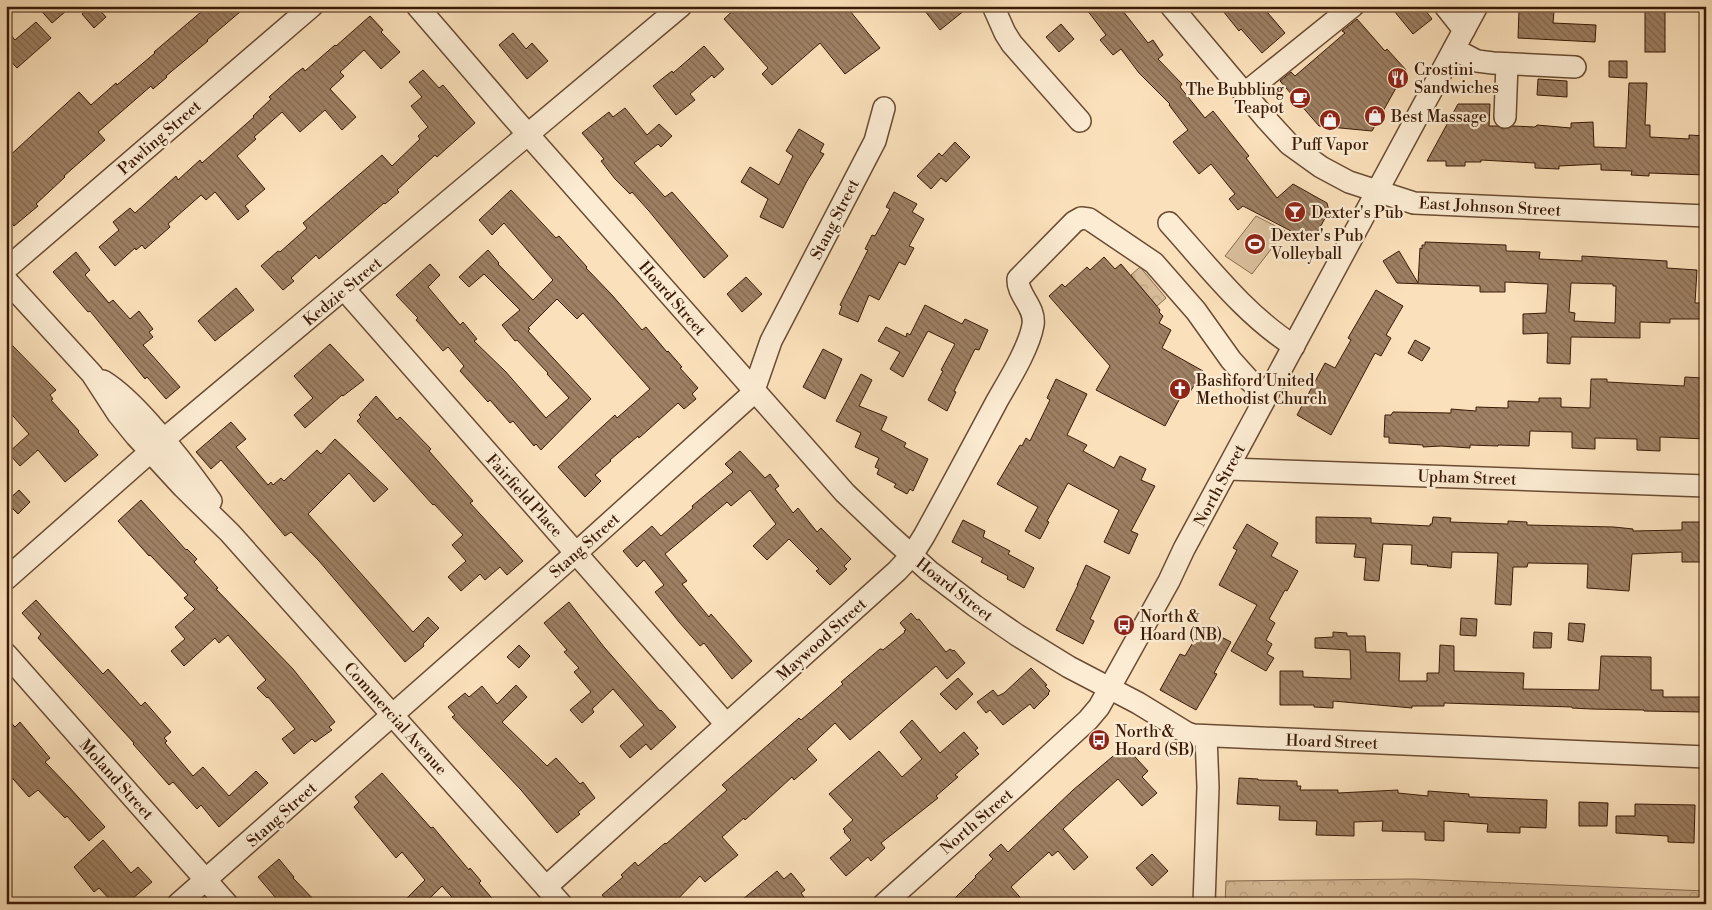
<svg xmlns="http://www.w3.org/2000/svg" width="1712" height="910" font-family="'Libre Bodoni',serif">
<defs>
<pattern id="park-crowns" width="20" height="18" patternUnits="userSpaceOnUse" patternTransform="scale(1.25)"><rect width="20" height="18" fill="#dabf9c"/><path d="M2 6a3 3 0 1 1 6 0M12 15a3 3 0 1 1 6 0" fill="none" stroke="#bca485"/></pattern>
<pattern id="building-back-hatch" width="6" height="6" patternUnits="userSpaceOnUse" patternTransform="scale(1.25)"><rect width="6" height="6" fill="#9e8164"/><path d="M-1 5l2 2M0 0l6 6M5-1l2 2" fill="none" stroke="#826950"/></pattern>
</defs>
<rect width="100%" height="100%" fill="#fbe1bb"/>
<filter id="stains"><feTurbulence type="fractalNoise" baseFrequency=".004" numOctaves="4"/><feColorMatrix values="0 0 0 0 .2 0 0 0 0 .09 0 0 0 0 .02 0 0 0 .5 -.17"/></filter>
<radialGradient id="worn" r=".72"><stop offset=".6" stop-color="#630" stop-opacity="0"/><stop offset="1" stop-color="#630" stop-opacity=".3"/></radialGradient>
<g fill="url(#park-crowns)" stroke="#8a6c51">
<path d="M1140,267L1166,298L1157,306L1131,275Z"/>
<path d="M1414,879L1706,891V904H1225L1226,881Z"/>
</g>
<path fill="#dabf9c" stroke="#8a6c51" d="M1256,216L1285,231L1252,274L1225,256Z"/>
<g fill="url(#building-back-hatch)" stroke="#3a1a06" fill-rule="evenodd">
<path d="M37,6H72L52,23Z"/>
<path d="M91,6H96L106,17L94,28L82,14Z"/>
<path d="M208,6H247L207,40L208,41L166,76L167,77L153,89L151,86L98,132L105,140L64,176L65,177L36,204L38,206L14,226L6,218V159L79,92L91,105L116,83L117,85L155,53L154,52Z"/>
<path d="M738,6H846L880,48L845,74L820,43L772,85L762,74L768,68L724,19Z"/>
<path d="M921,6H970L940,30Z"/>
<path d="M1084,6H1119L1148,43L1153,40L1163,55L1158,59L1182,84L1180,87L1205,118L1213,111L1249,156L1246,158L1277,198L1293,184L1327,203L1329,211L1312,242L1243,206L1238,210L1229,199L1235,194L1211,164L1199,174L1173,142L1188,130L1169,105L1170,104L1139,73L1121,49L1113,55L1100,40L1106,35Z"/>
<path d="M1219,6H1262L1285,33L1262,53L1241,29L1239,31Z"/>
<path d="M1390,6H1422L1432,19L1413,34Z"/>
<rect x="1645" y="6" width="20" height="46"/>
<path d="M1519,10L1554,11L1553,23L1596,25L1595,42L1518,38Z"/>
<path d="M370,16L383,30L381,32L400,52L381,69L364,50L340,72L344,76L330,89L356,117L342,130L325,110L300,132L282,112L254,137L256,139L237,156L265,189L245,206L249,211L238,220L215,192L206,200L201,195L168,224L170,227L145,249L142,245L136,250L135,248L115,266L99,247L119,230L113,222L130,208L135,213L176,176L178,180L200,160L202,163L254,117L253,116L271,99L269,97L295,74L303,68L305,71L335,45L336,46Z"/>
<path d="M1357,19L1385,51L1387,49L1406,70L1372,131L1319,126L1280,81L1291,72L1295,76L1345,33L1342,31Z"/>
<path d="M36,22L51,38L17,68L6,56V29L15,40Z"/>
<path d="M1061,24L1074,39L1059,52L1046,37Z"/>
<path d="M513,33L526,49L532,43L548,61L527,79L499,45Z"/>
<path d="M704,46L724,69L714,78L712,75L690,94L695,100L676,115L653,86L672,71L673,73Z"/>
<path d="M1609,61H1627V78L1609,77Z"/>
<path d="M423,70L439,88L443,85L475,123L437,157L435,155L397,190L399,192L385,204L384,203L319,259L316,255L291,278L294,281L283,290L261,266L278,251L280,252L307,228L303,223L382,155L392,166L420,139L418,136L428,127L411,106L422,97L409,82Z"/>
<path d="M1538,79L1567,81V97L1537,95Z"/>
<path d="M1629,83H1647L1645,125H1650V137L1689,139V135L1706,136V175L1649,173V176L1631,175L1632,171L1601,170V164L1559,166V169L1535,168V163L1481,160V162H1465V166H1446V161H1427L1458,104H1490L1489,126H1497L1504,129L1513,126L1535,127L1537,125L1571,128V123L1593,122L1594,147L1626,148Z"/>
<path d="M625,108L647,135L659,124L672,136L661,147L658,144L634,163L665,197L672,192L728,256L704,278L649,211L632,192L630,194L615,179L601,161L604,159L582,133L609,112L613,117Z"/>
<path d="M799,129L824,144L820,152L824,154L807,181L783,228L760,217L768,199L741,182L750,167L779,185L793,156L786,151Z"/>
<path d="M955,142L970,157L946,182L941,178L931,189L917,176L939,153L942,156Z"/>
<path d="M511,190L556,238L559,236L587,267L586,268L612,295L642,330L646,327L667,352L668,351L682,367L680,368L698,388L692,394L696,399L684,409L678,403L639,438L638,436L610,460L611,461L595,475L601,481L585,497L558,467L615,415L617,418L650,389L583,313L577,319L557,299L528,328L530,329L528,331L591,399L541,450L536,444L534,446L513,421L510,423L490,400L488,402L460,371L464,366L448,347L443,351L416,320L418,318L396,295L430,264L440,275L428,287L460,325L463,322L477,339L474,341L506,372L546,418L569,398L547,374L548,373L517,340L515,341L502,325L520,310L484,274L469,287L459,277L488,250L499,263L498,264L533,300L553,280L504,223L492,235L479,220Z"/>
<path d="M894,192L917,204L912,212L924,219L909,246L914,248L905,265L899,262L879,300L869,295L858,322L839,314L842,306L840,305L868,250L865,249L872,235L875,236L890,209L886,207Z"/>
<path d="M1425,242L1506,245V251L1540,252L1539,259L1582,261V256L1667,261V268L1697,270L1695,303H1704V319H1670V323L1640,322V338L1571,337L1570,364L1547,363L1548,333L1523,334V314L1546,313L1548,284L1505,282V292H1480V286L1397,283L1383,261L1399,251L1418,283L1420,248L1422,249V245H1425ZM1571,283L1613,284V286H1616L1615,323L1574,321L1575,313L1569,312Z"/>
<path d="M76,252L90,270L85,275L109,303L113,300L130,319L139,311L153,329L149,332L153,337L143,345L180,387L166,399L147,377L145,379L90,311L88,312L53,272Z"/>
<path d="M1104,257L1115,269L1121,264L1160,310L1159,312L1163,316L1159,323L1171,330L1162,348L1203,371L1190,392L1185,389L1165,426L1096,390L1110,366L1049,296L1062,284L1065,287L1087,267L1090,270Z"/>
<path d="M746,277L762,294L742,312L727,294Z"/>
<path d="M236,288L254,310L215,341L198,321Z"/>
<path d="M1376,290L1403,306L1386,335L1391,338L1381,356L1375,353L1331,435L1297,415L1325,363L1335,368L1351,340L1348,338Z"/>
<path d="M925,305L962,324L965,319L988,330L979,350L975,349L954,391L956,392L947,411L928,400L943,371L941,370L955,344L928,331L903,377L890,369L900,352L878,341L886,327L906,337L907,333L910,335Z"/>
<path d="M6,339L56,390L50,395L53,399L51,400L79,431L78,432L98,455L65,482L38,450L20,466L8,453L29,434L6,408Z"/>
<path d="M1415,340L1430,348L1422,361L1408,353Z"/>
<path d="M330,344L364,380L343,396L342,395L305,428L294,415L313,398L294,376Z"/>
<path d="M823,349L842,359L825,399L803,387Z"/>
<path d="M861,374L872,380L859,406L887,417L881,430L906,443L904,447L928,459L913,491L910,489L907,494L894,487L896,484L877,474L879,469L875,467L879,458L855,447L861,433L836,421Z"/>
<path d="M1685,377L1703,378L1700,407H1706V439L1660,437V451L1637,450V439L1595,438V449L1572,448V432L1530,431L1529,446L1498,445V446L1470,445V448L1441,446L1423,447V445L1389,443V437H1384L1385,415H1391L1393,412L1451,413V409L1476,411V407L1508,408V401L1539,402V398H1561V407L1590,408L1591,379H1607V382L1684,386Z"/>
<path d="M1056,379L1087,394L1067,435L1087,445L1083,451L1114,468L1120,456L1146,469L1141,480L1155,486L1131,531L1138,534L1129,554L1104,542L1119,510L1068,483L1047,521L1049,522L1040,539L1025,531L1038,507L997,484L1020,445L1022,446L1026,438L1030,441L1050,400L1047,398Z"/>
<path d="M376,396L397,420L400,417L431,449L429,451L473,501L470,503L523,561L507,575L500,567L485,580L480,574L461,591L448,577L466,561L452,545L463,535L434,504L433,505L357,421L361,417L359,415Z"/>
<path d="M231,422L246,439L236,447L268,485L271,482L273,485L281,478L284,481L317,450L321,454L335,439L388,489L374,502L349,473L308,514L413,632L428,617L439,628L423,644L424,646L405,662L319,561L291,532L285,536L221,460L211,469L196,452Z"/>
<path d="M740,451L765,478L770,474L779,486L775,489L793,513L798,508L817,532L821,528L851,559L844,566L847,569L830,585L816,571L819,569L789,539L767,560L753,546L776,524L750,490L731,506L727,502L665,554L687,581L682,584L709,617L711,614L752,661L732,679L704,643L700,646L679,622L655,592L664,585L644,560L637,567L623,551L652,526L661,536L693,508L692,506L733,472L725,464Z"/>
<path d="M19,490L30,502L18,514L6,502Z"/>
<path d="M141,500L186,550L187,549L197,559L194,562L218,588L216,589L293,669L335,722L329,727L332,730L315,742L312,739L294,754L282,739L295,729L268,697L267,698L257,688L266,680L228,635L219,643L215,638L184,666L171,651L185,639L175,627L195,609L184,598L188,595L150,555L149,556L118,521Z"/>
<path d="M1316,517L1371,518V523L1430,526V524H1432L1433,517L1451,518L1450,522L1508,524V521L1527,522V525L1614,527L1633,529V531L1682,530V522H1701V562H1682V552L1632,554L1629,591L1587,588L1588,564L1528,563L1527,567H1513L1511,605L1495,604L1498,553L1452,552L1451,568L1427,566L1428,565L1411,564L1412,545L1383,544L1379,581L1364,580L1366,558L1354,557L1356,544L1316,543Z"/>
<path d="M963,520L985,531L983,537L1010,551L1008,554L1034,568L1024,588L1007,579L1008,576L981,562L983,558L952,542Z"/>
<path d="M1247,524L1278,543L1271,556L1298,571L1287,591L1285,590L1269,619L1275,623L1266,640L1272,644L1267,654L1274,658L1266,671L1231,651L1257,605L1219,585L1237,550L1233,548Z"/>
<path d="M1086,565L1110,577L1090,619L1094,621L1083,644L1056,630L1078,585H1077Z"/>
<path d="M36,600L103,674L108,669L141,706L145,702L171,732L164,738L167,741L165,743L193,776L203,767L229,796L256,771L268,783L219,827L201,805L197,809L173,782L169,785L133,744L134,743L38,638L41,634L22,613Z"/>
<path d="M569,602L604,647L660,711L661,710L676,727L651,750L646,744L630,758L620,746L644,725L613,689L592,709L594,712L582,723L570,710L591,692L574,672L579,668L564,652L567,650L544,623Z"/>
<path d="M911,613L917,620L919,619L946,652L950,649L953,651L954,650L965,663L947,679L936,666L850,740L835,723L807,749L817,760L794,780L792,777L745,820L744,818L722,837L738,855L705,882L700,876L673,904H610L602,895L623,877L621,875L635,862L638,866L665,843L666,844L727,790L722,785L746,764L799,718L801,720L843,684L841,682L880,649H881L883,650L905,632L904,631L906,630L900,623Z"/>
<path d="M1461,618L1477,619L1476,636L1460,635Z"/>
<path d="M1569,623L1585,624L1583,642L1568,640Z"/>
<path d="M1202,627L1231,642L1214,673L1217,674L1196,710L1160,690L1180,654L1185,656Z"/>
<path d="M1333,632L1347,633V636H1365L1366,652L1400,653L1399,681H1427V673H1439L1440,645L1454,646V671L1524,673L1523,689L1599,690L1601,656L1651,657V690H1663V697H1701V712L1644,711V710L1591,709L1572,708V707L1444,703V706H1412V708L1333,701V708L1314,707V705H1280V671H1303V677L1351,679L1350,650L1315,648V638L1333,637Z"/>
<path d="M1534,632L1552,633L1551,648H1533Z"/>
<path d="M519,645L530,656L519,668L507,657Z"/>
<path d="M1031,668L1047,685L1045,686L1050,691L1048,693L1049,694L1034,709L1030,704L1003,725L990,710L986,713L977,702L993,690L998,696L1004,693Z"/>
<path d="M958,678L973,694L956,710L940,694Z"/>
<path d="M516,685L527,697L502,722L547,766L556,758L580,784L583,782L595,798L578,812L580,814L557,833L521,790L452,717L455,715L448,707L465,693L469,697L482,686L497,704Z"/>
<path d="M6,717L15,727L20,722L50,758L45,762L69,787L105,827L89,841L67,816L65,818L38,790L29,797L6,771Z"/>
<path d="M912,720L940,753L964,732L978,748L975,750L979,754L955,775L958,777L936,796L938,798L881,843L885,848L871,861L868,857L846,876L830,858L851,840L844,832L845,831L843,829L853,820L829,794L879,751L902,777L922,759L900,732Z"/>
<path d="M1125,746L1148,771L1142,777L1157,793L1142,806L1118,779L1063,829L1088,857L1074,870L1058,851L1052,856L1049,852L1011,887L1026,904H949L976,877L975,876L993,859L989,855L1001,844L1008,852L1073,790Z"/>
<path d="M382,773L431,828L433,827L469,870L470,868L481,881L479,883L497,904H458L442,886L424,904H401L425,880L402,852L396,858L354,807L359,802L355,797Z"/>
<path d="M1239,778L1258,779V780L1297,781V786H1301L1300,790H1338V793L1398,790V793L1428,796V791L1469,794V797H1472L1547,800L1546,828L1520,827V833L1487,832L1488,824L1444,821V841L1425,840V832L1382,831L1383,821L1354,822V836L1316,835L1317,821L1279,820L1280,806L1237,804Z"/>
<path d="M1579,802L1608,803L1607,826H1579Z"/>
<path d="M1635,804L1695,805L1694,843L1668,842V836L1616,833V816H1635Z"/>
<path d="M103,840L131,873L138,867L152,882L126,904H114L99,888L94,892L74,867Z"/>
<path d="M1152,854L1168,871L1152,886L1136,868Z"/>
<path d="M279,859L294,877L293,878L318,904H281L258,877Z"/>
<path d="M777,871L784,879L791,873L805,890L801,893L809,904H737Z"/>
</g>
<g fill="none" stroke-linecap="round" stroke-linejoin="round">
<g stroke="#6a4c33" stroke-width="24">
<g id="minor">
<path d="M417,6L510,114L845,493L889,535L929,571L975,606L1017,635L1069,667L1138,703L1187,733L1193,735L1706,757"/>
<path d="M993,6L1005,33L1012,44L1080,121"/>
<path d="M1171,6L1267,120L1289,144L1321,167L1349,182L1414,203L1706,216"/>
<path d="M1445,6L1464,30"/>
<path d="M1454,49L1477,61L1493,63L1575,67"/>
<path d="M1245,93L1353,6"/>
<path d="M1505,117L1507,64"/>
<path d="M1169,223C1208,266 1245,315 1294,346"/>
<path d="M6,269L312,6"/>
<path d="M6,280L92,374L118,414L136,436L183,487L230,533L561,904"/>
<path d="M344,289L726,724"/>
<path d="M103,381C121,392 137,409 151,425C173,449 192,474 211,501"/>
<path d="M1228,469L1706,486"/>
<path d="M6,579L175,430L681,6"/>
<path d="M6,654L227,904"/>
<path d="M546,887L897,571L912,555L924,536C949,491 973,446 997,401C1009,380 1029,348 1033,325C1036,307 1017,295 1018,279L1074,222L1081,218L1089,219L1154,263L1196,311L1231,360L1249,380L1267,396"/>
<path d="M178,904L576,553L750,396L754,390L771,341L875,141L884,108"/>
<path d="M884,904L1016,786L1088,720L1099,707L1169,581L1184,549L1477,6"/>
<path d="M1204,904L1208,787L1206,736"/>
</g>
</g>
<use href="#minor" stroke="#fcecd3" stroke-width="21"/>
</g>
<defs>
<g id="restaurant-disc" transform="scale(1.125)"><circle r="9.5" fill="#8f2418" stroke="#fcecd3"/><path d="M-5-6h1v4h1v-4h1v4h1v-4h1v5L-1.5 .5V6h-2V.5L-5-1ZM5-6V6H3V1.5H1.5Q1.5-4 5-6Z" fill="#fff"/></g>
<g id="cafe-disc" transform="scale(1.125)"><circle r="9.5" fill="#8f2418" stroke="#fcecd3"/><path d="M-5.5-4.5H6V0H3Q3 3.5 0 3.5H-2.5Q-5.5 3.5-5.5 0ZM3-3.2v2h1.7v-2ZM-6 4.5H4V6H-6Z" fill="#fff"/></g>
<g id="shop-disc" transform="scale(1.125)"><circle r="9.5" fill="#8f2418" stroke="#fcecd3"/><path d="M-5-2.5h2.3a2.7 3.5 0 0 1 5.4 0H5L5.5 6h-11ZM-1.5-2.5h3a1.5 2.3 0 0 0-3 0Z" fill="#fff"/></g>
<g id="bar-disc" transform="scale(1.125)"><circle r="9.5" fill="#8f2418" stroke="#fcecd3"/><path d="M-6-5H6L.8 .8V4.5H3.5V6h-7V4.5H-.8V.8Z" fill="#fff"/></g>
<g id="stadium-disc" transform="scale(1.125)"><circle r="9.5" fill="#8f2418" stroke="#fcecd3"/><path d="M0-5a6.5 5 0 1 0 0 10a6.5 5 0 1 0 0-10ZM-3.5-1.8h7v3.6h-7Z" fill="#fff"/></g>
<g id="church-disc" transform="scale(1.125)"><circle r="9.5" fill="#8f2418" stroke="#fcecd3"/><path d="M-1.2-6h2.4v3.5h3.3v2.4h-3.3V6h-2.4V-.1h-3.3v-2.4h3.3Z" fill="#fff"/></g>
<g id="bus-disc" transform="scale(1.125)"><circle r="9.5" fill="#8f2418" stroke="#fcecd3"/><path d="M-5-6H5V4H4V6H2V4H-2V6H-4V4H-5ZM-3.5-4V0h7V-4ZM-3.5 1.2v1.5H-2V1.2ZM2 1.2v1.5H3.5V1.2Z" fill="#fff"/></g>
</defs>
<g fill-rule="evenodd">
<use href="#restaurant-disc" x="1398" y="78"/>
<use href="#cafe-disc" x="1300" y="98"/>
<use href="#shop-disc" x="1375" y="116"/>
<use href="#shop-disc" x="1330" y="120"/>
<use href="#bar-disc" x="1295" y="212"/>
<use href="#stadium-disc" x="1255" y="244"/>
<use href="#church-disc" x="1180" y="389"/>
<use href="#bus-disc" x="1124" y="625"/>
<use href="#bus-disc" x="1099" y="740"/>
</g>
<g text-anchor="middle" stroke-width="4.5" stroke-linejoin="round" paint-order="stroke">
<g font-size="16" fill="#3a1a06" stroke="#fcecd3" text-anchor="start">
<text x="1414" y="75">Crostini<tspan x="1414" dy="18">Sandwiches</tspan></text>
<text x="1284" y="95" text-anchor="end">The Bubbling<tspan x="1284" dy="18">Teapot</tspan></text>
<text x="1391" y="122">Best Massage</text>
<text x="1330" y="150" text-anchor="middle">Puff Vapor</text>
<text x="1311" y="218">Dexter's Pub</text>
<text x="1271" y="241">Dexter's Pub<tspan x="1271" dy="18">Volleyball</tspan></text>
<text x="1196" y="386">Bashford United<tspan x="1196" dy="18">Methodist Church</tspan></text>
<text x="1140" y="622">North &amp;<tspan x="1140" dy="18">Hoard (NB)</tspan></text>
<text x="1115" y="737">North &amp;<tspan x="1115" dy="18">Hoard (SB)</tspan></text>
</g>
<g font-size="16" fill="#3a1a06" stroke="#fcecd3">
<text transform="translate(159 137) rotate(-41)" y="6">Pawling Street</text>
<text transform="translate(1490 206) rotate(3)" y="6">East Johnson Street</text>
<text transform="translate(834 219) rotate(-63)" y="6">Stang Street</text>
<text transform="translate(342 291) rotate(-40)" y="6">Kedzie Street</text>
<text transform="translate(673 298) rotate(49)" y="6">Hoard Street</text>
<text transform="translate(1467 477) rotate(2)" y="6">Upham Street</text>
<text transform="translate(1219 485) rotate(-62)" y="6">North Street</text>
<text transform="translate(525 495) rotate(48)" y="6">Fairfield Place</text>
<text transform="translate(584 545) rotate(-42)" y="6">Stang Street</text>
<text transform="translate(955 589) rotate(38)" y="6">Hoard Street</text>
<text transform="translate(821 639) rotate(-42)" y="6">Maywood Street</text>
<text transform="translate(396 718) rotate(48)" y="6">Commercial Avenue</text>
<text transform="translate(1332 741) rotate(2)" y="6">Hoard Street</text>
<text transform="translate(117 779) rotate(48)" y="6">Moland Street</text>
<text transform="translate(281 814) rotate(-42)" y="6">Stang Street</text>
<text transform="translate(976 821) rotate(-41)" y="6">North Street</text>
</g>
</g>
<rect width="1712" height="910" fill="none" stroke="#fbe1bb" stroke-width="25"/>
<rect x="8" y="8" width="1697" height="895" fill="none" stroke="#3a1a06" stroke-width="2.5"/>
<rect x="12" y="12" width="1687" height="885" fill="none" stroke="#3a1a06"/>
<rect width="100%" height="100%" filter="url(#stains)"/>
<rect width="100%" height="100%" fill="url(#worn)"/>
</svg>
